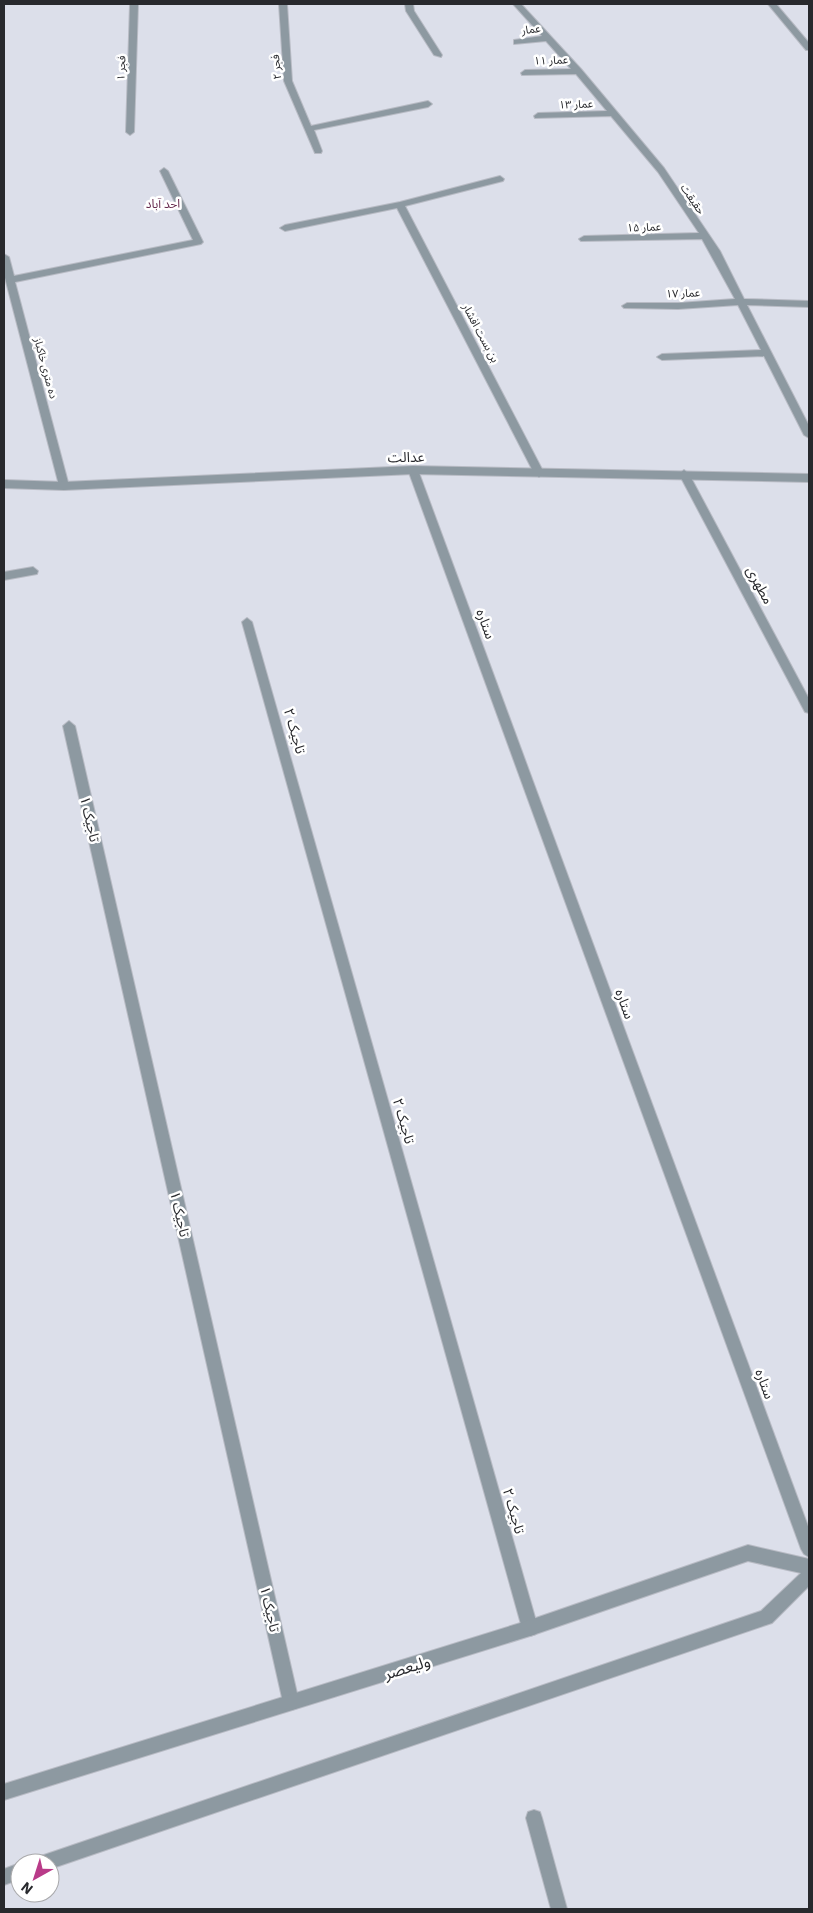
<svg xmlns="http://www.w3.org/2000/svg" width="813" height="1913" font-family="'IBM Plex Sans','Noto Sans Arabic',sans-serif">
<rect width="100%" height="100%" fill="#dcdfea"/>
<g fill="none" stroke-linecap="round" stroke-linejoin="round">
<g stroke="#b8bbc4" stroke-width="2">
<g id="minor">
<path d="M130,4H138L134,132L130,135L126,132Z"/>
<path d="M279,4H287L292,81L311,126L428,101L432,104L428,107L314,130L322,151L321,153H315L284,81Z"/>
<path d="M405,4H413L414,11L442,55L441,57L434,55L406,11Z"/>
<path d="M513,4H521L581,69L664,168L720,251L744,299L809,301V307L747,305L809,426V438L804,435L764,356L662,360L657,357L662,354L761,350L738,305L678,309L624,308L622,306L627,303H678L735,299L702,239L581,241L579,239L584,236L699,233L658,172L611,116L535,118L534,116L538,113L607,111L576,74L522,75L521,73L525,70L571,69L546,41L514,44V40L542,36Z"/>
<path d="M768,4H776L809,43V50H806Z"/>
<path d="M164,168L168,171L203,242L201,244L15,282L69,486L68,489H60L4,274V254L9,257L14,276L193,240L160,171Z"/>
<path d="M500,176L504,179L503,181L405,206L544,473L539,477L534,473L397,208L285,231L280,228L285,225L400,202Z"/>
<path d="M413,466L418,470L809,1529V1557L804,1554L801,1549L408,470Z"/>
<path d="M684,470L689,474L809,699V713L805,712L679,474Z"/>
<path d="M33,567L38,571L37,574L4,580V572Z"/>
<path d="M247,618L252,622L538,1628L536,1634L530,1636L524,1634L522,1628L242,622Z"/>
<path d="M69,721L75,726L299,1702L297,1708L291,1710L285,1708L283,1702L63,726Z"/>
<path d="M534,1810L540,1812L542,1818L567,1909H551L526,1818L528,1812Z"/>
</g>
</g>
<g stroke="#b8bbc4" stroke-width="2">
<g id="tertiary">
<path d="M413,466L809,474V482L413,474L64,490L4,488V480L64,482Z"/>
<path d="M748,1545L809,1559V1586L772,1623L766,1625L50,1869V1863H36L38,1857L761,1611L801,1573L748,1561L530,1636L4,1800V1784L530,1620Z"/>
<path d="M20,1863V1879L4,1885V1869Z"/>
</g>
</g>
<use href="#minor" fill="#8d99a1" fill-rule="evenodd"/>
<use href="#tertiary" fill="#8d99a1" fill-rule="evenodd"/>
</g>
<g text-anchor="middle" stroke-width="5" stroke-linejoin="round" paint-order="stroke">
<g font-size="11" fill="#28292d" stroke="#fff">
<text transform="translate(531 29) rotate(-7)" y="4">عمار</text>
<text transform="translate(551 60) rotate(-2)" y="4">عمار ۱۱</text>
<text transform="translate(276 67) rotate(-96)" y="4">فجر ۲</text>
<text transform="translate(121 68) rotate(-88)" y="4">فجر ۱</text>
<text transform="translate(576 104) rotate(-2)" y="4">عمار ۱۳</text>
<text transform="translate(693 199) rotate(56)" y="4">حقیقت</text>
<text transform="translate(644 227) rotate(-2)" y="4">عمار ۱۵</text>
<text transform="translate(683 293) rotate(-2)" y="4">عمار ۱۷</text>
<text transform="translate(481 333) rotate(62)" y="4">بن بست افشار</text>
<text transform="translate(46 368) rotate(75)" y="4">ده متری خاکباز</text>
</g>
<g font-size="12" fill="#65284c" stroke="#fff">
<text x="163" y="208">احد آباد</text>
</g>
<g font-size="14" fill="#28292d" stroke="#fff">
<text transform="translate(406 457) rotate(-1)" y="5">عدالت</text>
<text transform="translate(760 585) rotate(62)" y="5">مطهری</text>
<text transform="translate(486 624) rotate(70)" y="5">ستاره</text>
<text transform="translate(295 731) rotate(74)" y="5">تاجیک ۲</text>
<text transform="translate(90 819) rotate(77)" y="5">تاجیک ۱</text>
<text transform="translate(625 1004) rotate(70)" y="5">ستاره</text>
<text transform="translate(404 1121) rotate(74)" y="5">تاجیک ۲</text>
<text transform="translate(180 1214) rotate(77)" y="5">تاجیک ۱</text>
<text transform="translate(765 1384) rotate(70)" y="5">ستاره</text>
<text transform="translate(514 1511) rotate(74)" y="5">تاجیک ۲</text>
<text transform="translate(270 1609) rotate(77)" y="5">تاجیک ۱</text>
</g>
<g font-size="16" fill="#28292d" stroke="#fff">
<text transform="translate(407 1667) rotate(-17)" y="6">ولیعصر</text>
</g>
</g>
<rect width="813" height="1913" fill="none" stroke="#28292d" stroke-width="10"/>
<g transform="translate(35 1878) rotate(219)"><circle r="24" fill="#ffffff" stroke="#a9a9ab"/>
<path d="M0-4L9 19L0 12L-9 19Z" fill="#b93b89"/>
<text y="-8" font-size="14" font-weight="bold" text-anchor="middle" fill="#28292d">N</text>
</g>
</svg>
